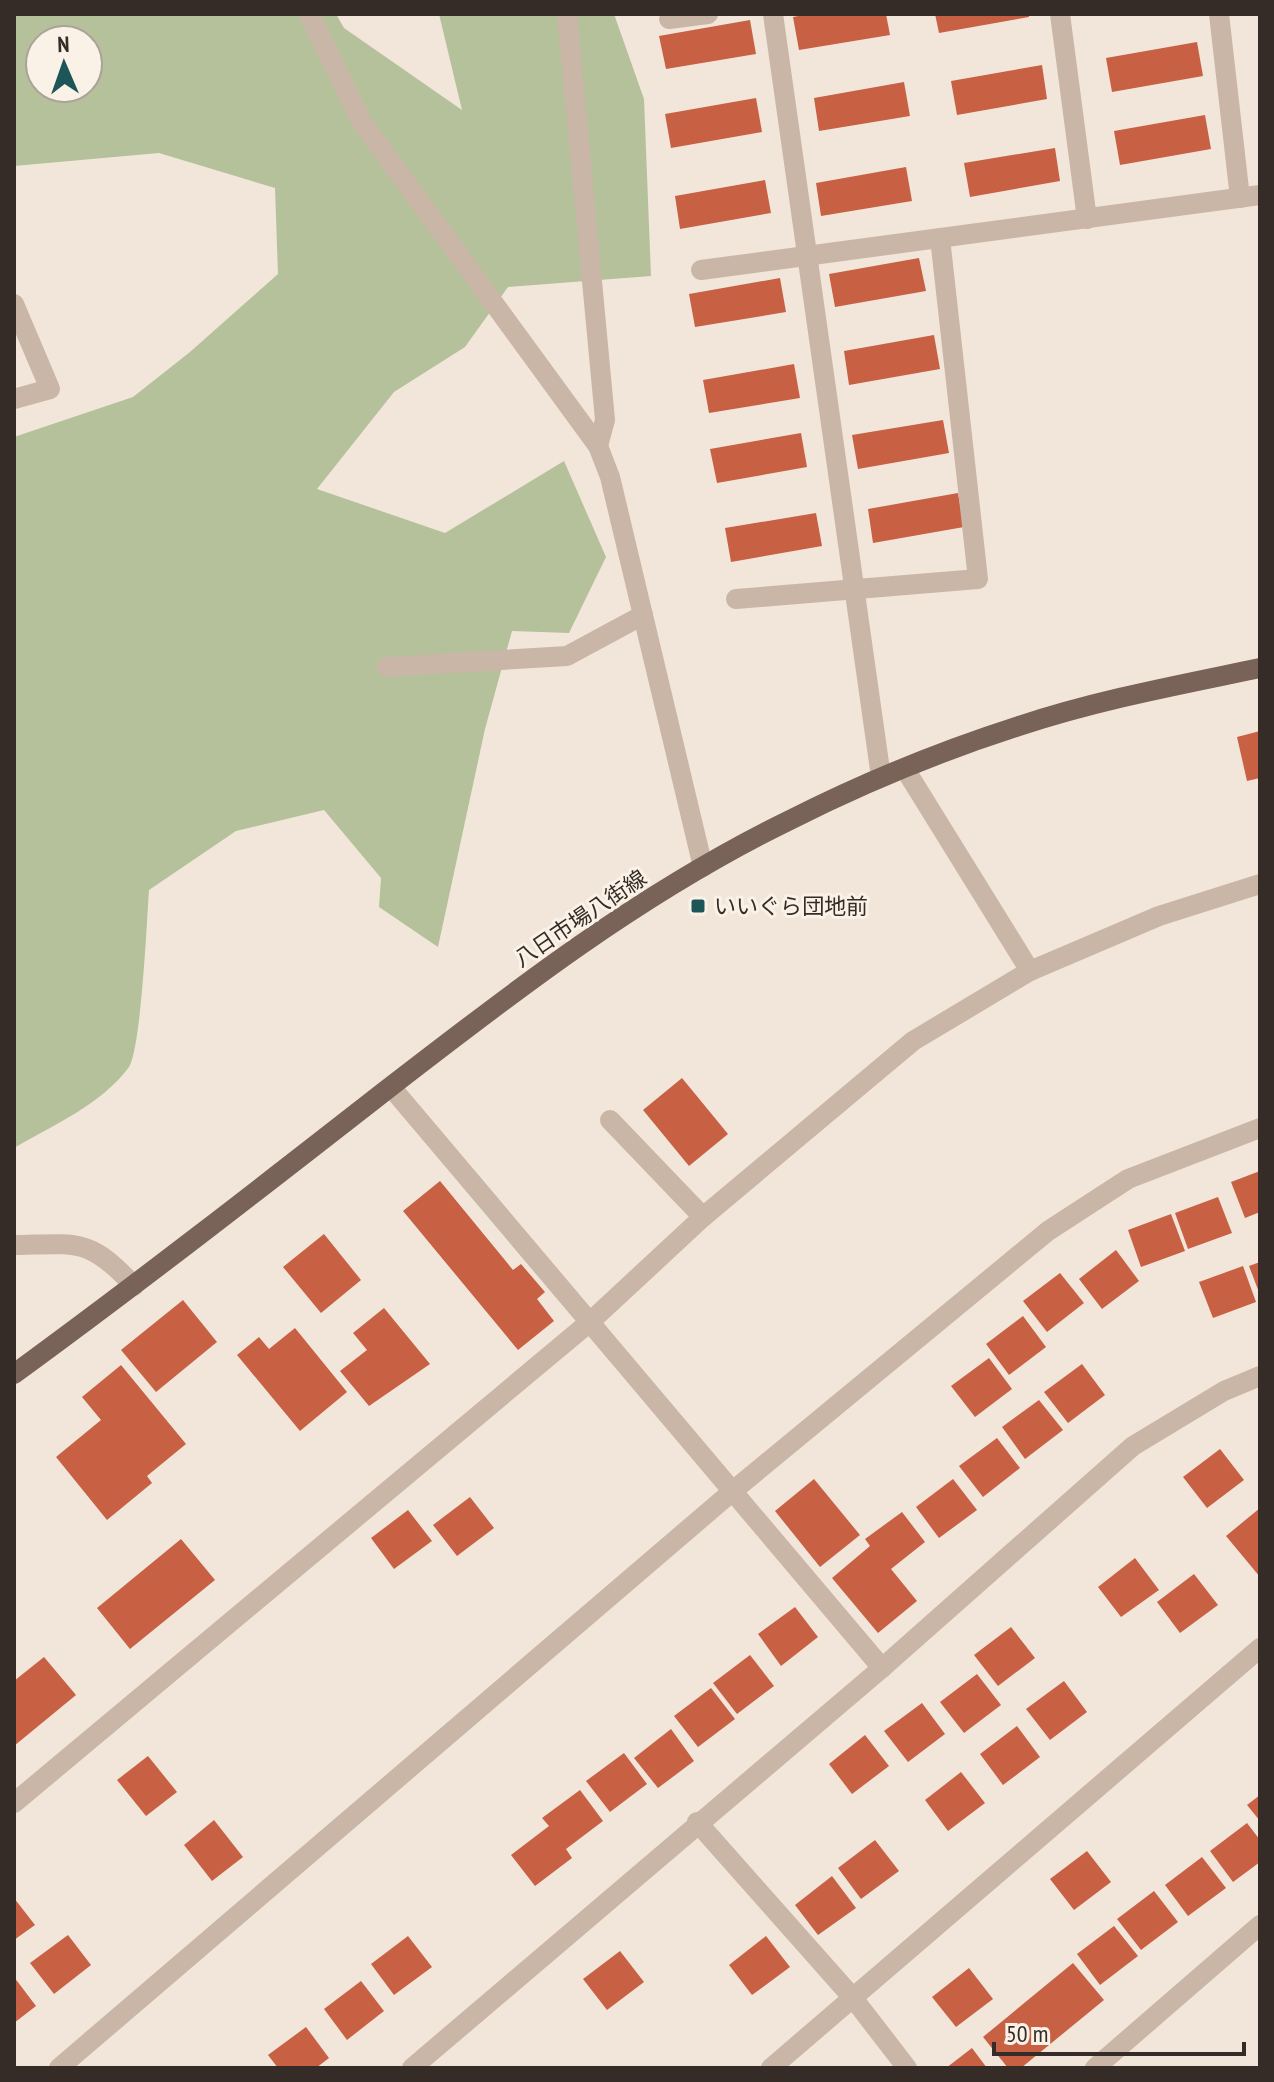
<svg xmlns="http://www.w3.org/2000/svg" width="1274" height="2082" font-family="'PT Sans Narrow','Noto Sans JP',sans-serif">
<rect width="100%" height="100%" fill="#f2e6db"/>
<path fill="#b5c19a" fill-rule="evenodd" d="M14,14H336L344,28L462,110L439,14H614L644,99L651,276L508,287L465,347L394,392L317,489L445,533L564,461L606,557L569,633L512,631L485,729L438,947L379,907L381,878L324,810L236,831L149,890C147,919 141,1049 129,1067C101,1105 53,1125 14,1148V437L133,397L190,352L278,274L275,188L159,153L14,166ZM40,40H88V88H40Z"/>
<g fill="#c86043">
<path d="M809,14H886L890,35L799,50L793,17Z"/>
<path d="M935,14H1029V17L939,33Z"/>
<path d="M750,20L756,54L666,69L659,36Z"/>
<path d="M1197,42L1203,76L1112,92L1106,58Z"/>
<path d="M1042,65L1047,99L957,115L951,81Z"/>
<path d="M904,82L910,116L819,131L814,98Z"/>
<path d="M756,98L762,132L671,148L665,114Z"/>
<path d="M1205,115L1211,149L1120,165L1114,131Z"/>
<path d="M1055,148L1060,181L970,197L964,163Z"/>
<path d="M906,167L912,201L821,216L816,183Z"/>
<path d="M765,180L771,213L680,229L675,196Z"/>
<path d="M919,258L926,291L835,307L829,274Z"/>
<path d="M780,278L786,312L695,327L689,294Z"/>
<path d="M934,335L940,369L849,385L844,351Z"/>
<path d="M794,364L800,398L709,413L703,380Z"/>
<path d="M943,420L949,453L858,469L852,435Z"/>
<path d="M801,433L807,467L717,483L710,449Z"/>
<path d="M958,493L964,527L873,543L868,509Z"/>
<path d="M816,513L822,546L731,562L725,528Z"/>
<path d="M1260,731V778L1247,781L1237,737Z"/>
<path d="M682,1078L728,1134L689,1166L643,1110Z"/>
<path d="M1260,1171V1212L1245,1218L1231,1182Z"/>
<path d="M440,1181L513,1270L521,1264L545,1292L537,1299L554,1321L518,1350L403,1211Z"/>
<path d="M1218,1197L1232,1233L1188,1249L1175,1213Z"/>
<path d="M1171,1214L1185,1251L1141,1267L1128,1230Z"/>
<path d="M324,1234L361,1280L321,1313L283,1267Z"/>
<path d="M1116,1250L1139,1281L1102,1309L1079,1279Z"/>
<path d="M1260,1262V1295L1249,1266Z"/>
<path d="M1243,1266L1256,1302L1213,1318L1199,1282Z"/>
<path d="M1060,1273L1084,1303L1047,1332L1023,1301Z"/>
<path d="M183,1300L217,1342L156,1392L121,1350Z"/>
<path d="M384,1308L430,1364L369,1406L340,1371L367,1350L353,1333Z"/>
<path d="M1023,1316L1046,1347L1009,1375L986,1344Z"/>
<path d="M295,1328L347,1392L300,1431L237,1355L259,1337L269,1349Z"/>
<path d="M989,1358L1012,1389L975,1417L951,1386Z"/>
<path d="M1082,1364L1105,1395L1068,1423L1044,1392Z"/>
<path d="M121,1365L186,1444L147,1476L152,1483L107,1520L56,1457L101,1420L82,1397Z"/>
<path d="M1039,1400L1063,1430L1025,1459L1002,1427Z"/>
<path d="M997,1438L1020,1468L983,1497L959,1466Z"/>
<path d="M1220,1449L1244,1480L1207,1508L1183,1477Z"/>
<path d="M814,1479L860,1535L820,1567L775,1511Z"/>
<path d="M953,1479L977,1510L939,1538L916,1507Z"/>
<path d="M470,1497L494,1528L457,1556L433,1525Z"/>
<path d="M1260,1508V1577L1226,1536Z"/>
<path d="M408,1510L432,1541L394,1569L371,1538Z"/>
<path d="M902,1512L925,1542L891,1569L917,1601L878,1633L832,1578L870,1546L865,1539Z"/>
<path d="M181,1539L215,1580L130,1649L97,1608Z"/>
<path d="M1135,1558L1159,1590L1121,1617L1098,1587Z"/>
<path d="M1194,1574L1218,1605L1180,1633L1157,1602Z"/>
<path d="M795,1607L818,1637L781,1666L758,1634Z"/>
<path d="M1011,1627L1035,1658L998,1686L974,1655Z"/>
<path d="M750,1655L774,1686L737,1714L713,1683Z"/>
<path d="M44,1657L76,1695L14,1746V1681Z"/>
<path d="M977,1674L1001,1705L964,1733L940,1702Z"/>
<path d="M1064,1681L1087,1712L1050,1740L1026,1709Z"/>
<path d="M711,1688L735,1719L698,1747L674,1716Z"/>
<path d="M922,1703L945,1734L908,1762L884,1731Z"/>
<path d="M1017,1726L1040,1757L1003,1785L980,1754Z"/>
<path d="M671,1729L694,1761L658,1788L634,1758Z"/>
<path d="M865,1735L889,1766L852,1794L829,1764Z"/>
<path d="M624,1753L647,1784L610,1812L586,1781Z"/>
<path d="M148,1756L177,1792L146,1816L117,1780Z"/>
<path d="M961,1772L985,1803L948,1831L925,1800Z"/>
<path d="M580,1790L603,1821L566,1849L572,1858L535,1886L511,1855L549,1826L542,1818Z"/>
<path d="M1260,1795V1821L1247,1805Z"/>
<path d="M214,1820L243,1857L212,1881L184,1845Z"/>
<path d="M1247,1823L1260,1840V1862L1233,1882L1210,1851Z"/>
<path d="M875,1840L899,1871L861,1899L838,1868Z"/>
<path d="M1087,1851L1111,1882L1074,1910L1050,1879Z"/>
<path d="M1202,1857L1226,1888L1188,1916L1165,1885Z"/>
<path d="M832,1876L856,1908L818,1935L795,1905Z"/>
<path d="M1154,1891L1178,1922L1141,1950L1117,1919Z"/>
<path d="M14,1898L35,1925L14,1940Z"/>
<path d="M1114,1926L1138,1956L1100,1985L1077,1954Z"/>
<path d="M68,1935L91,1965L54,1994L30,1963Z"/>
<path d="M408,1936L432,1967L394,1995L371,1964Z"/>
<path d="M766,1936L790,1967L752,1995L729,1965Z"/>
<path d="M620,1951L644,1982L607,2010L583,1979Z"/>
<path d="M1073,1963L1104,2000L1021,2068H1008L983,2037Z"/>
<path d="M969,1968L993,1999L956,2027L932,1997Z"/>
<path d="M14,1977L36,2006L14,2023Z"/>
<path d="M361,1981L384,2011L347,2040L324,2009Z"/>
<path d="M306,2027L329,2058L316,2068H278L268,2055Z"/>
<path d="M972,2048L987,2068H946Z"/>
</g>
<g fill="none" stroke-linecap="round" stroke-linejoin="round">
<g stroke="#cab6a6" stroke-width="20">
<path d="M309,14L363,124L598,446L610,477L703,867"/>
<path d="M567,14L605,420L598,446"/>
<path d="M773,14L881,777"/>
<path d="M1060,14L1087,219"/>
<path d="M1219,14L1240,198"/>
<path d="M669,19L708,14"/>
<path d="M701,270L1260,195"/>
<path d="M14,304L50,389L14,399"/>
<path d="M736,599L978,579L940,238"/>
<path d="M387,667L567,656L643,615"/>
<path d="M905,769L1030,971"/>
<path d="M391,1087L882,1668"/>
<path d="M610,1120L703,1217"/>
<path d="M14,1245C77,1244 89,1237 134,1286"/>
<path d="M14,1803L591,1321L703,1217L913,1041L1030,971L1159,916L1260,884"/>
<path d="M697,1822L853,1998L907,2068"/>
<path d="M59,2068L734,1490L1048,1231L1128,1179L1260,1128"/>
<path d="M412,2068L882,1668L1133,1446L1224,1391L1260,1376"/>
<path d="M771,2068L1260,1648"/>
<path d="M1095,2068L1260,1925"/>
</g>
<path stroke="#796258" stroke-width="20" d="M14,1374C140,1282 262,1187 385,1091C514,991 642,892 790,820C863,783 941,751 1019,726C1097,700 1179,685 1260,668"/>
</g>
<rect fill="#1c5659" stroke="#faf1e7" stroke-width="3" x="690" y="898" width="16" height="16" rx="4"/>
<g text-anchor="middle" stroke-width="6" stroke-linejoin="round" paint-order="stroke">
<g font-size="22" fill="#362c27" stroke="#faf1e7" text-anchor="start">
<text x="714" y="914">いいぐら団地前</text>
</g>
<g font-size="22" fill="#362c27" stroke="#faf1e7">
<text transform="translate(580 918) rotate(-34)" y="8">八日市場八街線</text>
</g>
</g>
<rect width="1274" height="2082" fill="none" stroke="#362c27" stroke-width="32"/>
<g transform="translate(64 64) rotate(358)"><circle r="38" fill="#faf1e7" stroke="#aca29a" stroke-width="2"/>
<path d="M0-6L14 30L0 20L-14 30Z" fill="#1c5659"/>
<text y="-12" font-size="22" font-weight="bold" text-anchor="middle" fill="#362c27">N</text>
</g>
<path d="M994 2042v12h250v-12" fill="none" stroke="#362c27" stroke-width="4"/>
<text x="1006" y="2042" font-size="24" fill="#362c27" stroke="#faf1e7" stroke-width="6" paint-order="stroke">50 m</text>
</svg>
